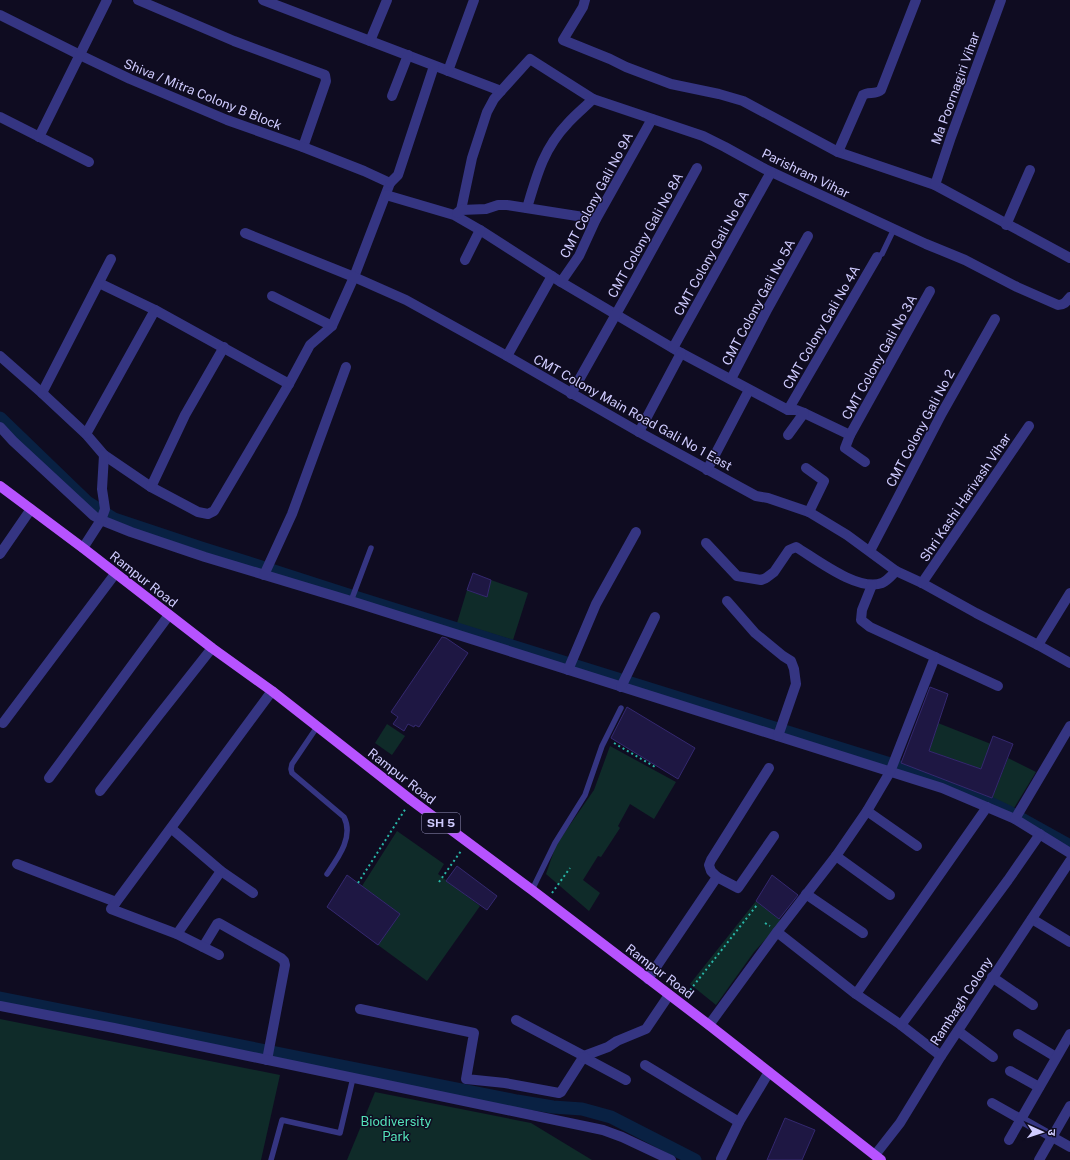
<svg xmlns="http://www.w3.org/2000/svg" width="1070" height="1160" font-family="'Public Sans','Noto Sans Devanagari',sans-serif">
<rect width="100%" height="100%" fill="#0f0c21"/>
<g fill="#0f2b29">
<path d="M491,580L528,593L513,640L457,623L467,590L487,597Z"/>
<path d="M938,723L991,744L981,769L929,751Z"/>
<path d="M387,724L405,736L392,755L375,743Z"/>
<path d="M610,746L676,782L654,819L630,804L618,826L620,828L601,857L598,856L583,880L600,893L589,911L546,874L556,845L594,790Z"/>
<path d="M1008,758L1036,772L1014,808L992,798Z"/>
<path d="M397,831L444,864L438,874L480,906L427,981L378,945L400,914L362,886Z"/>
<path d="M756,901L782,921L754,952L716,1005L690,984Z"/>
<path d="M0,1019L280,1075L261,1160H0Z"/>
<path d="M375,1092L531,1123L592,1160H347Z"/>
</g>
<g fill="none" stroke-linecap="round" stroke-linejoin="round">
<g stroke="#092143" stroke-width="13">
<path d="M0,418L87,502L114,519L201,548L249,563L345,594L903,768L976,796L1007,811L1070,846"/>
<path d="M0,998L517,1101L553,1107L582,1109L611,1117L695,1160"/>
</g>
</g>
<g fill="#1e1743" stroke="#34286f">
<path d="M473,573L491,580L487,597L467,590Z"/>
<path d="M442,637L446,638L468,653L419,727L415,725L414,727L408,724L404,731L393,724L398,717L391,712Z"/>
<path d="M930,687L948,694L929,751L981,769L993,736L1013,744L992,798L901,763Z"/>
<path d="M627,707L695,748L678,779L611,738Z"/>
<path d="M457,866L497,896L487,910L446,881Z"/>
<path d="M347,875L400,914L378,945L327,907Z"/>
<path d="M772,875L798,895L779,919L756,901Z"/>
<path d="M785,1118L815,1130L802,1160H767Z"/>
</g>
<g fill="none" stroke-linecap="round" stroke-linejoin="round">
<g stroke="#29b6a8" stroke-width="2" stroke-dasharray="2 3" stroke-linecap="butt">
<path d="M614,743L655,767"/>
<path d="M439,882L461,851"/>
<path d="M358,883L406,808"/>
<path d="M552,893L570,868"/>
<path d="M765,923L770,926"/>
<path d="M687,994L757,905"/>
</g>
<g stroke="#353582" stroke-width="5.5">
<path d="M877,257L882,254L894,229"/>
<path d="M351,601L371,548"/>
<path d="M317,727L292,764L291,769L292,773L344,817C354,837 338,858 327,874"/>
<path d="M532,890L555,843L585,795L602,746L621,708"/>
<path d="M271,1160L282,1120L340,1133L353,1078"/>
</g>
<g stroke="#353582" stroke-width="10">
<path d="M138,0L234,41L325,75L326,81L303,147"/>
<path d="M263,0L501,91"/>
<path d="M585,0L583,7L563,40L610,59L626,67L671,84L719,94L743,101L838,152L935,185L1070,258"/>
<path d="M0,15L80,55L130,79L227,120L303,147L364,171L390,183L354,277L332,326L310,345L289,384L214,511L208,514L198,512L151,487L104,455L86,434L42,393L0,356"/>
<path d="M370,41L387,0"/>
<path d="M448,71L474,0"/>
<path d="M392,96L408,55"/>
<path d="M0,117L89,162"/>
<path d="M39,137L107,0"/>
<path d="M838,152L863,95C868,91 876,95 881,90L916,0"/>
<path d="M390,183L398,175L434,66"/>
<path d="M935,185L951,137L1001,0"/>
<path d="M386,195L454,215L480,230L561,282L681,353L788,410H796L804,413L850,435"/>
<path d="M527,208C537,174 544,148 568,123C576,114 585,107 593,99"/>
<path d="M461,210L472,158L487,112L494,99L501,91L530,59L593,99L703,136L725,147L765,169L926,244L965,260L1017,287L1058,305C1064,305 1066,302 1070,297"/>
<path d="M457,213L461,210L486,209L498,205H507L596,219"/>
<path d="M1006,225L1030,170"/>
<path d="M245,233L354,277L406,300L507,356L639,432L756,496L768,498L809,512L847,535L896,571L922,583L976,613L1038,645L1070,663"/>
<path d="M465,260L480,230"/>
<path d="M561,282L579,256L596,219L652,119"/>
<path d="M99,283L155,310"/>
<path d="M272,296L332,326"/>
<path d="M673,348L771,172"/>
<path d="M507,356L552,276"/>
<path d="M731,379L768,308L808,236"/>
<path d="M42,393L111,259"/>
<path d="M571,394L633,284L697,168"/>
<path d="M788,410L877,257"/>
<path d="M0,427L13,441L94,516L101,520L131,532L205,557L351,601L942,788L1015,819L1070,853"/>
<path d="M639,432L681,353"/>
<path d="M86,434L155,310L289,384"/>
<path d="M788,435L804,413"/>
<path d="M865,462L845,448L850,435L930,291"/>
<path d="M806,468L824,481L809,512"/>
<path d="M707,470L749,390"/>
<path d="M151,487L185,415L224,347"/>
<path d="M706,543L737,576L761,580L766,578L774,572L789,550L796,547C816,559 858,592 882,583C887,581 892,575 896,571"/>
<path d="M83,548L101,520L105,509L102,489L104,455"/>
<path d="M870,551L942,413L995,319"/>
<path d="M0,554L31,509"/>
<path d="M264,575L292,514L346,367"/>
<path d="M922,583L1029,426"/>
<path d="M727,601L755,633L783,656L791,661L794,669L796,684L778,736"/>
<path d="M1038,645L1070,593"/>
<path d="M935,657L998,686"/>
<path d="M568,670L596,604L636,532"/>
<path d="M621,687L655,617"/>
<path d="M3,723L115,574"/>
<path d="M49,778L169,615"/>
<path d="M100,791L159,715L212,648"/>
<path d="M867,811L917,846"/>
<path d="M1015,819L1070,726"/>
<path d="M172,829L221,871L253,893"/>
<path d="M836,856L890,895"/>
<path d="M17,864L116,902"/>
<path d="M717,877L738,888L774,836"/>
<path d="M806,894L863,933"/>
<path d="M1032,919L1070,942"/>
<path d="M777,932L856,994L901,1025L941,1056"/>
<path d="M177,934L221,871"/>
<path d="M203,947L217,924L219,923L281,958L284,961L285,965L267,1060"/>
<path d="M219,955L177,934L111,909L272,691"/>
<path d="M992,977L1033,1005"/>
<path d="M648,979L717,877L711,871L709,865L711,860L769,768"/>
<path d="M856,994L987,807"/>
<path d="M0,1006L114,1028L603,1130L622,1137L671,1160"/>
<path d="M360,1009L474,1033L466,1079L505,1083L559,1093L561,1092L584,1056L608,1047L617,1041L646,1029L669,995"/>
<path d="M516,1020L584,1056"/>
<path d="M709,1025L777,932L836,856L867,811L890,772L935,657L870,627L861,620L862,610L872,585"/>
<path d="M901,1025L1008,880L1040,834"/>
<path d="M958,1031L993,1057"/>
<path d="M1018,1034L1056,1057"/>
<path d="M583,1057L626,1080"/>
<path d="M645,1065L739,1122"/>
<path d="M1010,1071L1039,1087"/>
<path d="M992,1103L1070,1147"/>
<path d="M1009,1140L1070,1034"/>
<path d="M875,1155L900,1123L941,1056L1070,861"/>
<path d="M721,1159L739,1122L769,1072"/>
<path d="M1039,1160L1070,1106"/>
</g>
<path stroke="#b753ff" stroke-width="10" d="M0,486L83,548L212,648L272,691L411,800L532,890L709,1025L881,1160"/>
</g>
<g text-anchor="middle" stroke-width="3" stroke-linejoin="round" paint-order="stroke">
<rect fill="#0f0c21" stroke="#9692bc" stroke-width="1" x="422" y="813" width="38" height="20" rx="3"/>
<g font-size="12" font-weight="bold" fill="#d0ccff">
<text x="441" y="827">SH 5</text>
</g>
<g font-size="13" fill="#d0ccff" stroke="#0f0c21">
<text transform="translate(955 88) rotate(-70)" y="5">Ma Poornagiri Vihar</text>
<text transform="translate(203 94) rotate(22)" y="5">Shiva / Mitra Colony B Block</text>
<text transform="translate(806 173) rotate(26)" y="5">Parishram Vihar</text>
<text transform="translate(596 195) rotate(-62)" y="5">CMT Colony Gali No 9A</text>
<text transform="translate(645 235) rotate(-61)" y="5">CMT Colony Gali No 8A</text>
<text transform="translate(711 253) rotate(-61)" y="5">CMT Colony Gali No 6A</text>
<text transform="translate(758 302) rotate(-62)" y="5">CMT Colony Gali No 5A</text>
<text transform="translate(821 327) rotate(-60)" y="5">CMT Colony Gali No 4A</text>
<text transform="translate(879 357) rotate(-61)" y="5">CMT Colony Gali No 3A</text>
<text transform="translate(633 412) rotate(29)" y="5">CMT Colony Main Road Gali No 1 East</text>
<text transform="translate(920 428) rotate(-62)" y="5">CMT Colony Gali No 2</text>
<text transform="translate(965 497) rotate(-56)" y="5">Shri Kashi Harivash Vihar</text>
<text transform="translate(144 579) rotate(38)" y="5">Rampur Road</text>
<text transform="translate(402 776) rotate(38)" y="5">Rampur Road</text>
<text transform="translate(660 971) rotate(37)" y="5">Rampur Road</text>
<text transform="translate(961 1001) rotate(-57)" y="5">Rambagh Colony</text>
</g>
<g font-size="13" fill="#54e3b9" stroke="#0f0c21">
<text x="396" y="1126">Biodiversity<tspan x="396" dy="15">Park</tspan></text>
</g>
</g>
<g transform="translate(1042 1132) rotate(93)" stroke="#0f0c21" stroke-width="3" paint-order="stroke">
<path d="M0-3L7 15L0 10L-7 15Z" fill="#d0ccff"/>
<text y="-6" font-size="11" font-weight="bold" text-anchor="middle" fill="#d0ccff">उ</text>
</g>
</svg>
